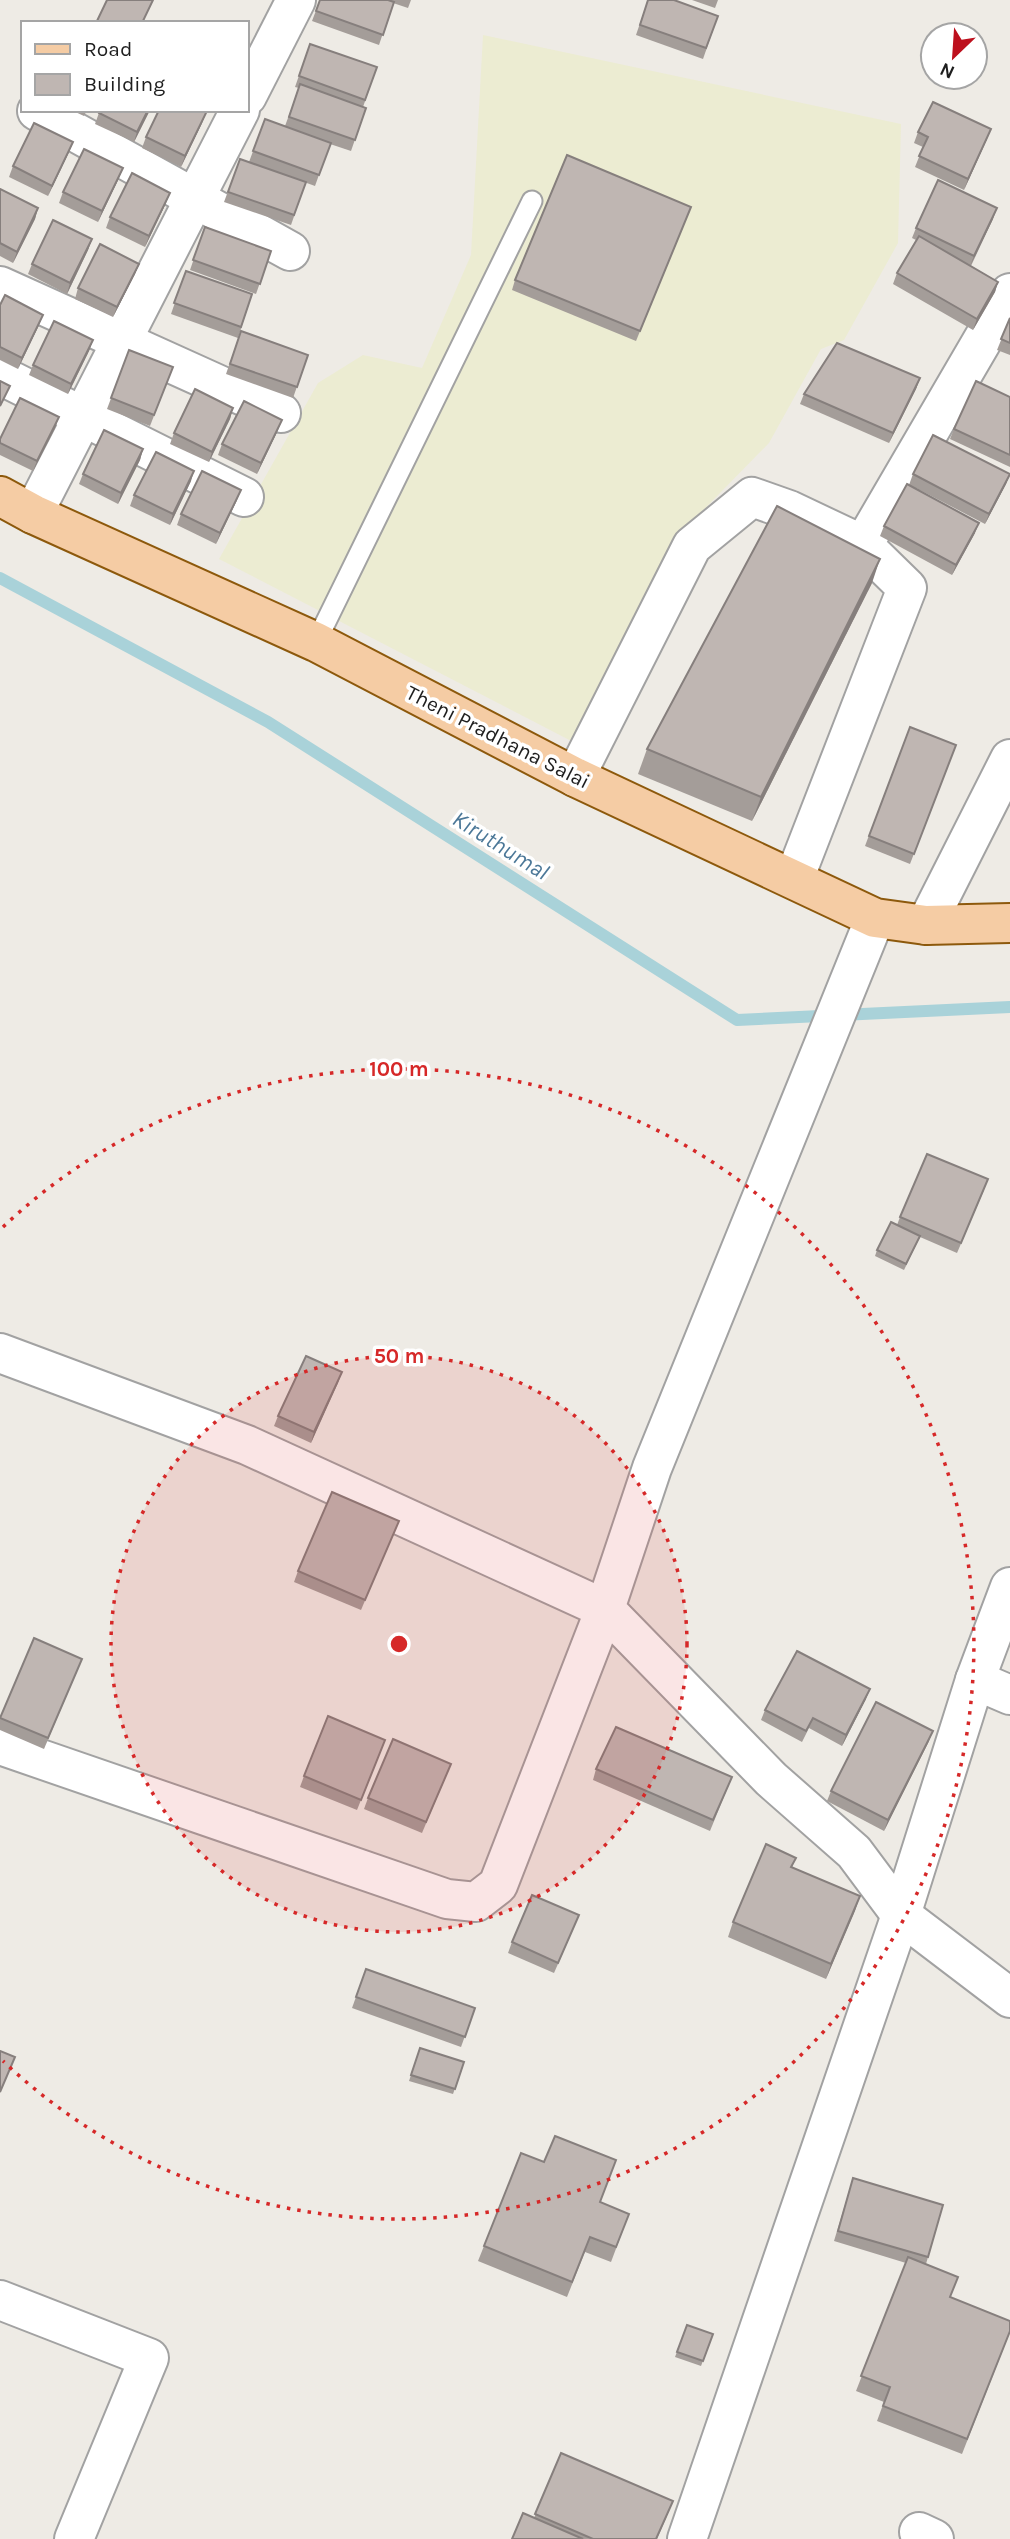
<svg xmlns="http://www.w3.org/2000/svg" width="1010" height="2539" font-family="Karla,sans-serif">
<rect width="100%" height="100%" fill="#eeebe5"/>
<path fill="#ececd2" d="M483,35L901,124L898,243L844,340L821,349L769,443L675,539L579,745L219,559L318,383L363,355L422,368L471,255Z"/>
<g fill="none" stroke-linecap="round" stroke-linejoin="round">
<path stroke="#a9d2d9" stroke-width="12" d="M0,578L268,722L737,1020L1010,1007"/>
<g stroke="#a2a2a2" stroke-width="23">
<path id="service" d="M316,642L532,201"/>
</g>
<g stroke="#a2a2a2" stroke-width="42">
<g id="minor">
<path d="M247,96L296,0"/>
<path d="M37,111L290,251"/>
<path d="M0,286L281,413"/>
<path d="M0,375L244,497"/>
<path d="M33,514L240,110"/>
<path d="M575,777L692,546L752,497L789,510L863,545L1010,293"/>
<path d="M794,879L907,588L863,545"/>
<path d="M875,918L652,1468L605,1609L771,1779L854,1852L901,1915L1010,1998"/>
<path d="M926,925L1010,759"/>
<path d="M0,1353L247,1445L605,1609L498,1885L476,1902L447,1899L0,1745"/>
<path d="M975,1680L1010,1695"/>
<path d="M0,2300L149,2358L74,2539"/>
<path d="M919,2532L934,2539"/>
<path d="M687,2539L901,1915L975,1680L1010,1587"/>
</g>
</g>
<g stroke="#8d590c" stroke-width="42">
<path id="primary" d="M0,496L33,514L316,642L575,777L875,918L926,925L1010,923"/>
</g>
<use href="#service" stroke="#fff" stroke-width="19"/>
<use href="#minor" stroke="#fff" stroke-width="38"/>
<use href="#primary" stroke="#f5cca4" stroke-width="38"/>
</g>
<g fill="#a49d99">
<path d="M320,0H411L408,8L393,3L379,45L312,21Z"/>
<path d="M648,0L718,16L703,59L636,35Z"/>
<path d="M692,0H718L715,8Z"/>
<path d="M310,44L377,67L363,107L366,108L351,151L330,144L315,186L249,162L265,119L285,126L299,88L295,87Z"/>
<path d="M71,110H87L84,116Z"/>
<path d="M100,110H150L134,142L95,124Z"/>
<path d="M206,113L202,123L181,167L142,148L146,137Z"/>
<path d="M918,132L987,139L964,190L915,167L923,147L914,143Z"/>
<path d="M73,142L69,152L48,196L9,177L13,166Z"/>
<path d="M240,159L306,182L291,225L224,202Z"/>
<path d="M119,178L98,222L59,203L63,192Z"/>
<path d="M0,189L38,208L35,219L13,263L0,256Z"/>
<path d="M166,203L145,247L106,228L110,217Z"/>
<path d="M687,217L636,341L512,290L515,280Z"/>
<path d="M993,219L971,266L998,282L995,292L973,330L893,284L897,273L916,240L912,238L916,228Z"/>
<path d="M205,227L271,251L256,294L190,270Z"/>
<path d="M92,239L88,250L67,294L28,274L32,264Z"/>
<path d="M139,264L135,274L113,317L75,299L78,288Z"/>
<path d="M186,271L252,294L238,338L171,314Z"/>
<path d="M0,305L39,325L18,369L0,360Z"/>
<path d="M1010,318V355L997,350Z"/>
<path d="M241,331L308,355L293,398L226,374Z"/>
<path d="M93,340L89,351L68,394L29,375L33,365Z"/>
<path d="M129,350L173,367L150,426L107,409Z"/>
<path d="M920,378L916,389L889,443L800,404L804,394Z"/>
<path d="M1010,397V467L950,439L954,429Z"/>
<path d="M233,408L230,419L209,462L170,444L174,433Z"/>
<path d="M55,428L33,471L0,455V439Z"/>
<path d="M278,430L257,474L218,455L222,444Z"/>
<path d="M143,449L140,460L118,504L79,484L83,474Z"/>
<path d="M913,474H1010L1006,484L985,524L916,488L975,533L952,575L880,536L884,526L909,485Z"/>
<path d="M191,481L170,525L130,506L134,495Z"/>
<path d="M237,500L216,544L177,525L181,514Z"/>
<path d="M872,583L752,821L638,774L647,749Z"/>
<path d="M910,727L956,745L910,864L865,846Z"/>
<path d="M984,1190L957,1253L920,1237L904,1270L875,1256L877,1250L897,1225L900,1217Z"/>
<path d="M342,1372L311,1443L274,1426L278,1416Z"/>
<path d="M399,1521L361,1610L294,1582L298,1571Z"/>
<path d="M78,1669L44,1749L0,1730V1718Z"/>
<path d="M866,1699L842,1746L809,1728L802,1742L761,1720L765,1710Z"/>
<path d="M385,1740L357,1810L300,1787L304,1776Z"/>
<path d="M929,1741L884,1831L827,1801L831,1791Z"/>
<path d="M596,1769L732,1777L710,1831L593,1780Z"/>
<path d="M447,1774L422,1833L364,1809L368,1798Z"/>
<path d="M796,1858L792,1867L860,1896L826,1979L728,1937L733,1922Z"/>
<path d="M575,1925L554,1973L508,1953L512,1942Z"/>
<path d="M366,1969L475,2008L461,2047L352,2008Z"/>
<path d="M420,2048L464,2062L453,2094L409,2081Z"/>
<path d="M853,2178L928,2257L926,2264L950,2297L1010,2332L962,2454L877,2421L884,2402L856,2391L906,2263L834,2241Z"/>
<path d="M600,2202L629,2214L611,2262L585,2252L567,2297L478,2261L484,2246Z"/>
<path d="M687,2325L713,2334L701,2366L675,2357Z"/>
<path d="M561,2453L667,2516L657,2539H512L534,2518Z"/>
</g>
<g fill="#867f7d">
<path d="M148,110H150L134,142L137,132Z"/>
<path d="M206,113L202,123L181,167L185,156Z"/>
<path d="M991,129L987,139L964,190L968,179Z"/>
<path d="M73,142L69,152L48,196L52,186Z"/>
<path d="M123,168L119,178L98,222L102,211Z"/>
<path d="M170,193L166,203L145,247L149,236Z"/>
<path d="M38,208L35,219L13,263L17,252Z"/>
<path d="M997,208L993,219L970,266L974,256Z"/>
<path d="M92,239L88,250L67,294L70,283Z"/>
<path d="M139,264L135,274L113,317L117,307Z"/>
<path d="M998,282L995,292L973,330L977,319Z"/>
<path d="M43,315L39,325L18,369L22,358Z"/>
<path d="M93,340L89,351L68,394L71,384Z"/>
<path d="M920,378L916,389L889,443L893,433Z"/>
<path d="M233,408L230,419L209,462L212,452Z"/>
<path d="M59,417L55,428L33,471L37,461Z"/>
<path d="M282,420L278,430L257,474L261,463Z"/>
<path d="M143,449L140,460L118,504L121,493Z"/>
<path d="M194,471L191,481L170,525L173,514Z"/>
<path d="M1010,474L1006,484L985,524L989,514Z"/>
<path d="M241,490L237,500L216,544L220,533Z"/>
<path d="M979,523L975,533L952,575L956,565Z"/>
<path d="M880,559L872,583L752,821L761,797Z"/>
<path d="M342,1372L338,1383L311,1443L314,1432Z"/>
<path d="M870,1689L866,1699L842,1746L846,1735Z"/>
<path d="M933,1731L929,1741L884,1831L888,1820Z"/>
<path d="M860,1896L855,1911L826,1979L831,1964Z"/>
</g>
<g fill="#bfb6b2" stroke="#867f7d" stroke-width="2">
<path d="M107,0H153L142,23H96Z"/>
<path d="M320,0H388L394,2L383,35L316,11Z"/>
<path d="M648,0H674L718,16L706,48L640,25Z"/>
<path d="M310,44L377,67L365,100L299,76Z"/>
<path d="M300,84L366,108L355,140L289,117Z"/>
<path d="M933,102L991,129L968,179L919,156L928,137L918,132Z"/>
<path d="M100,110H148L137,132L99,113Z"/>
<path d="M159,110H201L206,113L185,156L146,137Z"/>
<path d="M265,119L331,143L319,175L253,151Z"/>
<path d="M34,123L73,142L52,186L13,166Z"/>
<path d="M84,149L123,168L102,211L63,192Z"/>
<path d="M567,155L691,207L640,331L515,280Z"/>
<path d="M240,159L306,182L294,215L228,192Z"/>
<path d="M132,173L170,193L149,236L110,217Z"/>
<path d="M938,180L997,208L974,256L916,228Z"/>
<path d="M0,189L38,208L17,252L0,243Z"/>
<path d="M53,220L92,239L70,283L32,264Z"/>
<path d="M205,227L271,251L260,284L193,260Z"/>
<path d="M919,236L998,282L977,319L897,273Z"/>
<path d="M100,244L139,264L117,307L78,288Z"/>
<path d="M186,271L252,294L241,327L174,303Z"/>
<path d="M5,295L43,315L22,358L0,347V305Z"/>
<path d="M1010,318V343L1001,339Z"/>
<path d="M54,321L93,340L71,384L33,365Z"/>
<path d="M241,331L308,355L297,387L230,364Z"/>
<path d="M837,343L920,378L893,433L804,394Z"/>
<path d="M129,350L173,367L154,415L111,398Z"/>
<path d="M0,381L10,386L0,406Z"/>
<path d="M976,381L1010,397V455L954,429Z"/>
<path d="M195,389L233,408L212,452L174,433Z"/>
<path d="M20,398L59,417L37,461L0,443V439Z"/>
<path d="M244,401L282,420L261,463L222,444Z"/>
<path d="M104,430L143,449L121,493L83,474Z"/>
<path d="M933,435L1010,474L989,514L913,474Z"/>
<path d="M156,452L194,471L173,514L134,495Z"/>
<path d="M202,471L241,490L220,533L181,514Z"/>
<path d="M907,484L979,523L956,565L884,526Z"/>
<path d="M777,506L880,559L761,797L647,749Z"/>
<path d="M910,727L956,745L914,854L869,836Z"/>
<path d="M927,1154L988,1179L961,1243L900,1217Z"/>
<path d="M891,1222L920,1236L906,1264L877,1250Z"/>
<path d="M306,1356L342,1372L314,1432L278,1416Z"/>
<path d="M332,1492L399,1521L365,1600L298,1571Z"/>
<path d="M34,1638L82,1659L48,1738L0,1718Z"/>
<path d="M797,1651L870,1689L846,1735L813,1718L806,1731L765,1710Z"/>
<path d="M876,1702L933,1731L888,1820L831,1791Z"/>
<path d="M328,1716L385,1740L361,1800L304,1776Z"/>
<path d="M616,1727L732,1777L713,1820L596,1769Z"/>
<path d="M393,1739L451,1764L426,1822L368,1798Z"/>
<path d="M766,1844L796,1858L791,1867L860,1896L831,1964L733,1922Z"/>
<path d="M532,1895L579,1915L558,1963L512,1942Z"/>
<path d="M366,1969L475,2008L465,2037L356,1997Z"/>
<path d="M420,2048L464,2062L455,2089L411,2075Z"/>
<path d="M0,2051L15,2057L0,2092Z"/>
<path d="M555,2136L616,2160L600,2202L629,2214L616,2247L590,2237L572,2282L484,2246L521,2153L544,2162Z"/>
<path d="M853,2178L943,2205L928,2257L838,2231Z"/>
<path d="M908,2257L958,2277L950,2297L1010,2321V2331L967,2439L883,2406L890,2387L861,2376Z"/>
<path d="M687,2325L713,2334L703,2361L677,2352Z"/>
<path d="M561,2453L673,2501L656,2539H593L535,2514Z"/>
<path d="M523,2513L583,2539H512Z"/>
</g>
<circle cx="399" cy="1644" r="288" fill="#d62828" fill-opacity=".12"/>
<g fill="none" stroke="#d62828" stroke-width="3.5" stroke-dasharray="3.5 7">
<circle cx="399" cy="1644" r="288"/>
<path d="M3 1227A575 575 0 1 1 3 2061"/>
</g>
<g text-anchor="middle" stroke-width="7" stroke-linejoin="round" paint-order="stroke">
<g font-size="21" fill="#1e1e1e" stroke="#fff">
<text transform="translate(498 737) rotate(27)" y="7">Theni Pradhana Salai</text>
</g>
<g font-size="23" font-style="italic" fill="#4c7898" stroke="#fff">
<text transform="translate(501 845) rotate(32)" y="8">Kiruthumal</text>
</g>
</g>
<circle cx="399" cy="1644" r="10" fill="#d62828" stroke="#fff" stroke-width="3.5"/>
<g font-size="21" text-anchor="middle" font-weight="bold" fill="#d62828" stroke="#fff" stroke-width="7" stroke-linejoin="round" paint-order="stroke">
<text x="399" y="1076">100 m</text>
<text x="399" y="1363">50 m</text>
</g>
<rect x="21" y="21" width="228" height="91" fill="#ffffff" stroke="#a5a5a5" stroke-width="2"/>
<rect x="35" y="44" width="35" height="10" fill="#f5cca4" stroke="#a5a5a5" stroke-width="2"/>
<text x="84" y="56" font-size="21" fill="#1e1e1e">Road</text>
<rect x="35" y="74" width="35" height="21" fill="#bfb6b2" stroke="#a5a5a5" stroke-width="2"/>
<text x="84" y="91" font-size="21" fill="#1e1e1e">Building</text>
<g transform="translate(954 56) rotate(205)"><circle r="33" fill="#ffffff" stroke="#a5a5a5" stroke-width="2"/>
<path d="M0-5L12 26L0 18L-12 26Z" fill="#bd101d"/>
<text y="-10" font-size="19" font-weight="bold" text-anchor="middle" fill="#1e1e1e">N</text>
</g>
</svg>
